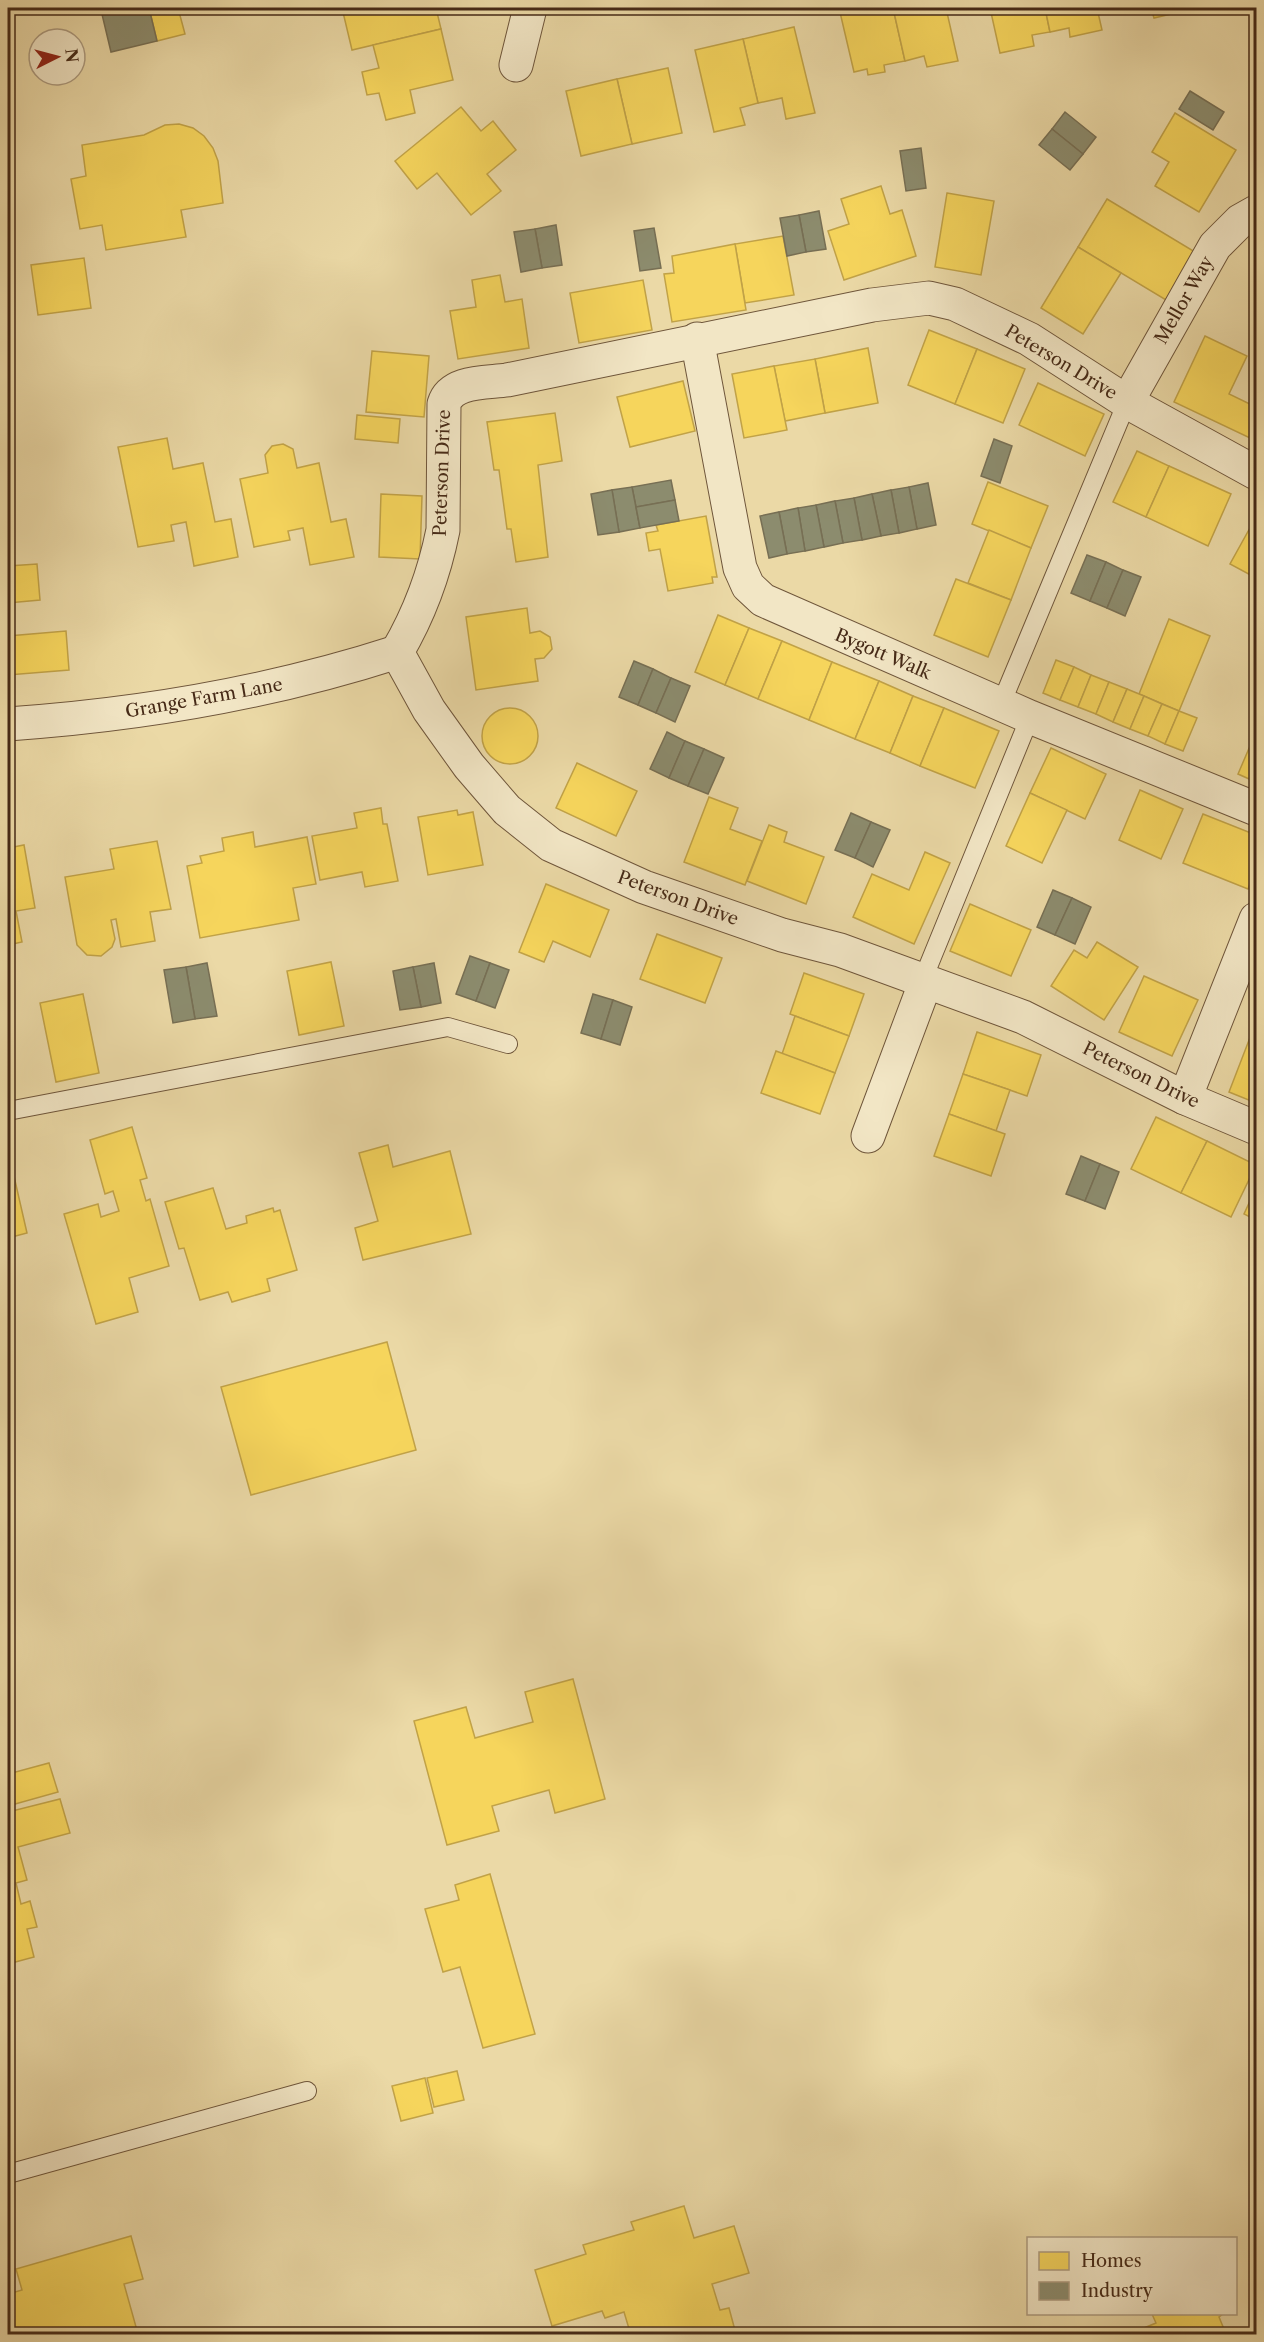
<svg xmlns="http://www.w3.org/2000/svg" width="1264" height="2342" font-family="'Libre Caslon Text',serif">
<rect width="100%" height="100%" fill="#ebd9a6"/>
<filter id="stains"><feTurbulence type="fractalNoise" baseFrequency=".00333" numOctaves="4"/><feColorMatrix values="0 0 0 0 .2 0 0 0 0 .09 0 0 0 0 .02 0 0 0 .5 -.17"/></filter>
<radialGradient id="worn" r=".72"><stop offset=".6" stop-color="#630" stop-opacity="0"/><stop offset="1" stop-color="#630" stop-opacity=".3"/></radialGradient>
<g fill="#f6d55c" stroke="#c1a247" stroke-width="1.5">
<path d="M149,8H178L185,34L157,41Z"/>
<path d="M342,8H436L441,29L352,50Z"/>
<path d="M839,8H893L905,61L884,65L885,72L868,75L867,69L854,72Z"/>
<path d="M893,8H946L958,61L927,67L924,56L905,61Z"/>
<path d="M990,8H1045L1050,32L1032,35L1034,46L1000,53Z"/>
<path d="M1045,8H1097L1102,30L1070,37L1069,28L1050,32Z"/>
<path d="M1151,8H1184V11L1154,18Z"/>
<path d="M794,27L815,113L786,119L782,98L758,103L743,39Z"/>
<path d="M441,29L453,80L410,90L415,113L386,120L379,93L367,95L362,72L379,68L373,45Z"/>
<path d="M743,39L758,103L740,108L745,125L714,132L695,50Z"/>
<path d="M668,68L682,133L632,144L617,79Z"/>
<path d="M617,79L632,144L581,156L566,91Z"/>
<path d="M461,107L481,131L493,121L516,150L487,174L501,191L471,215L437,173L417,189L395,161Z"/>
<path d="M1175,113L1236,150L1199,212L1155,186L1169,162L1152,152Z"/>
<path d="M179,124L193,128L204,136L213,148L218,161L223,203L181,210L186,237L106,250L102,225L80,229L71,179L86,176L82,145L144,135L165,125Z"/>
<path d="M881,186L890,214L902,210L916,256L844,280L828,231L849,224L841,199Z"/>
<path d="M947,193L994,201L981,275L935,267Z"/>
<path d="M1107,199L1195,252L1166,300L1078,247Z"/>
<path d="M8,213L12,236L8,237Z"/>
<path d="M783,236L794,295L745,303L735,244Z"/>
<path d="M735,244L746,310L672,322L664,274L674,273L672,256Z"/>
<path d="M1078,247L1121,273L1083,334L1041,308Z"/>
<path d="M84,258L91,308L38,315L31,265Z"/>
<path d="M500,275L505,302L522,299L529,348L458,359L450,311L476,307L472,280Z"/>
<path d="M643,280L652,330L579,343L570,293Z"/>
<path d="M929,330L977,349L955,404L908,385Z"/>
<path d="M1205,336L1247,356L1229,394L1256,407V424L1250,438L1174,402Z"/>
<path d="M868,348L878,403L825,413L815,359Z"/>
<path d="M977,349L1025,369L1003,423L955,404Z"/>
<path d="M372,351L429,356L424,417L366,412Z"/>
<path d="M815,359L825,413L785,421L774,366Z"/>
<path d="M774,366L787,430L744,438L732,374Z"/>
<path d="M683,381L695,431L630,447L617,397Z"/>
<path d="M1038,383L1104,414L1085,456L1019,425Z"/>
<path d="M555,413L562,461L538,465L548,557L516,562L511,529H507L499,470H494L487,422Z"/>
<path d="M357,415L400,419L398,443L355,439Z"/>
<path d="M167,438L173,469L203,463L215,522L231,519L238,557L194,566L186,522L171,525L174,541L138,547L118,447Z"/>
<path d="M283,444L293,449L297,468L319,463L331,522L346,519L354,557L310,565L303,528L288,531L290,540L254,547L240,479L268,473L265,455L272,446Z"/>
<path d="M1137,451L1169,466L1146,517L1113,502Z"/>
<path d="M1169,466L1231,494L1208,546L1146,517Z"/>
<path d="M988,482L1048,506L1031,548L972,524Z"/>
<path d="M381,494L422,496L420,559L379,557Z"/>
<path d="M706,516L717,577H712L713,583L668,591L660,549L649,551L646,533L658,531L656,525Z"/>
<path d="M1256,517V578L1230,564Z"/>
<path d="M989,530L1031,548L1011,600L968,583Z"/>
<path d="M37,564L40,600L8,603V566Z"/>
<path d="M956,579L1011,600L988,657L934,635Z"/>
<path d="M527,608L530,633L540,631L550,637L552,649L544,658L535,659L538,681L476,690L466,617Z"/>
<path d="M718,615L749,628L725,685L695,672Z"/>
<path d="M1169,619L1210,636L1179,711L1139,694Z"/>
<path d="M749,628L782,641L758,699L725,685Z"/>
<path d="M66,631L69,670L8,675V636Z"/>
<path d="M782,641L832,662L809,720L758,699Z"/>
<path d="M1056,660L1074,667L1060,700L1043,693Z"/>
<path d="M832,662L879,681L855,739L809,720Z"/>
<path d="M1074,667L1091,675L1078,707L1060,700Z"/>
<path d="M1091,675L1109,682L1096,714L1078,707Z"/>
<path d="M879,681L913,696L890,753L855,739Z"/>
<path d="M1109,682L1127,689L1113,722L1096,714Z"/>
<path d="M1127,689L1144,696L1130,729L1113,722Z"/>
<path d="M1256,695V712L1250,709Z"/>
<path d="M913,696L944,708L920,766L890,753Z"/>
<path d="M1144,696L1162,704L1148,736L1130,729Z"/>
<path d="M1162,704L1179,711L1165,744L1148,736Z"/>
<path d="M944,708L999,731L975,788L920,766Z"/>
<circle cx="510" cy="736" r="28"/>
<path d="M1179,711L1197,718L1183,751L1165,744Z"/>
<path d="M1256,732V782L1238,774Z"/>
<path d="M1051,748L1106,774L1085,819L1030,793Z"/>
<path d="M577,763L637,791L616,836L556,808Z"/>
<path d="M1140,790L1183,809L1161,859L1119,840Z"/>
<path d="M1030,793L1067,810L1042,863L1006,846Z"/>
<path d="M709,797L738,808L730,829L762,841L745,885L684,862Z"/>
<path d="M381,808L383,824H387L398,881L365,887L362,872L320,880L312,836L357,828L354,813Z"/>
<path d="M457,810L458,815L473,812L483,865L428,875L418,817Z"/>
<path d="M1203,814L1256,835V867L1248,889L1183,863Z"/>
<path d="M769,825L787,832L784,842L824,857L806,904L747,881Z"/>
<path d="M253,832L255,847L307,837L316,884L293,888L299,920L200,938L187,866L202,863L200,856L224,851L222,838Z"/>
<path d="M157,841L171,909L150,912L155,941L121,947L116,919L111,920L115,939L112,947L101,956L87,955L77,945L65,877L114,869L110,849Z"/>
<path d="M24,845L35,908L16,911L22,942L8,945V848Z"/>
<path d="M925,852L950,863L914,944L853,917L872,874L909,890Z"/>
<path d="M546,884L609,910L590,957L553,941L544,962L519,952Z"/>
<path d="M970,904L1031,930L1011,976L950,951Z"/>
<path d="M657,934L722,958L705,1003L640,979Z"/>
<path d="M1097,942L1138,967L1104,1020L1051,986L1074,950L1087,958Z"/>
<path d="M331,962L344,1026L299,1035L287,971Z"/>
<path d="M804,973L864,994L849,1036L790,1014Z"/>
<path d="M1144,976L1198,1000L1172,1056L1119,1032Z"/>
<path d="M83,994L99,1073L56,1082L40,1003Z"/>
<path d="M795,1016L849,1036L835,1073L782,1054Z"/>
<path d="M1256,1022V1103L1229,1092Z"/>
<path d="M977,1032L1041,1055L1027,1096L963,1074Z"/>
<path d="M776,1051L835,1073L820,1114L761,1093Z"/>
<path d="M963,1074L1010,1090L996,1131L949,1114Z"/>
<path d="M949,1114L1005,1134L991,1176L934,1156Z"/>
<path d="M1156,1117L1207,1141L1181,1193L1131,1169Z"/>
<path d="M132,1127L147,1178L140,1180L146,1201L150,1199L169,1266L129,1278L138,1312L96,1324L64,1214L98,1204L101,1217L119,1211L113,1191L105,1194L90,1140Z"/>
<path d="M1207,1141L1256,1165L1231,1217L1181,1193Z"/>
<path d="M388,1145L393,1167L450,1151L471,1234L363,1260L355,1228L378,1221L359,1153Z"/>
<path d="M8,1150L27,1233L8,1238Z"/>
<path d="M213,1188L226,1229L247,1223L246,1216L273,1208L274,1212L280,1210L297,1270L267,1279L270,1291L232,1302L228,1292L200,1300L184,1248L179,1249L165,1202Z"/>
<path d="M1256,1188V1220L1244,1214Z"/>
<path d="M1256,1303V1328L1250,1327Z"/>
<path d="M387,1342L416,1450L251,1495L221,1387Z"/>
<path d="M573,1679L605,1799L555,1813L549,1790L492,1806L499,1831L447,1845L414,1721L466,1707L475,1738L533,1722L525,1692Z"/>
<path d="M49,1763L58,1792L8,1806V1774Z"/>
<path d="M60,1799L70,1833L18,1847L27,1880L16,1883L21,1904L30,1901L37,1927L27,1929L34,1957L8,1964V1812Z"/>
<path d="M490,1874L535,2034L483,2048L460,1967L443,1972L425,1909L459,1900L455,1885Z"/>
<path d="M457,2071L464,2100L434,2107L427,2078Z"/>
<path d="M425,2078L433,2113L401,2121L392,2086Z"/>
<path d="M684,2206L694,2238L734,2226L749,2273L712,2284L720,2310L729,2308L736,2334H623L630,2332L624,2312L605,2318L602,2311L552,2326L535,2270L586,2254L583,2245L634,2230L631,2222Z"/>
<path d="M131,2236L143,2279L124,2284L138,2334H16L12,2321L8,2323V2294L22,2290L16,2269Z"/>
<path d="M1152,2314H1223L1219,2317L1226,2334H1147L1144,2328L1156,2323Z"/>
<path d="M937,2330L938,2334H911Z"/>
</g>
<g fill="#8c8c6e" stroke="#776f54" stroke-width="1.5">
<path d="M113,8H149L157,41L111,52L101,10Z"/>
<path d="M1190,91L1224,112L1213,130L1179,109Z"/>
<path d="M1065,112L1096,137L1083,154L1052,129Z"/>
<path d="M1052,129L1083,154L1070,170L1039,145Z"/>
<path d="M921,148L926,188L906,191L900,151Z"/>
<path d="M819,211L826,249L806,252L799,215Z"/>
<path d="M799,215L806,252L787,256L780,218Z"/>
<path d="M556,225L562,265L542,268L535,229Z"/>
<path d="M654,228L661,268L640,271L634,231Z"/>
<path d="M535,229L542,268L521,272L514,232Z"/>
<path d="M994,439L1012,446L1000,483L981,476Z"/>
<path d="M671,480L675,500L636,507L632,487Z"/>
<path d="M928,483L936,525L917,529L909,487Z"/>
<path d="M632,487L640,528L619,532L612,490Z"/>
<path d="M909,487L917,529L899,533L891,490Z"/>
<path d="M612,490L619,532L598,535L591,494Z"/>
<path d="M891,490L899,533L881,536L872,494Z"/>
<path d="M872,494L881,536L862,540L854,498Z"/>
<path d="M854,498L862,540L843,543L835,501Z"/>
<path d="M675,500L679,521L640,528L636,507Z"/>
<path d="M835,501L843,543L824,547L816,505Z"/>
<path d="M816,505L824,547L805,551L798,508Z"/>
<path d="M798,508L805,551L787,554L779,512Z"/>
<path d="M779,512L787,554L769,558L760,516Z"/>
<path d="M1087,555L1106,562L1090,601L1071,593Z"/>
<path d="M1106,562L1123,570L1107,608L1090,601Z"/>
<path d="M1123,570L1141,577L1125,616L1107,608Z"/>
<path d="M634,661L653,669L638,705L619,697Z"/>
<path d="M653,669L671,678L656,713L638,705Z"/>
<path d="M671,678L690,686L675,722L656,713Z"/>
<path d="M667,732L685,741L669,778L650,769Z"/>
<path d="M685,741L704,749L688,786L669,778Z"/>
<path d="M704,749L724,758L708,794L688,786Z"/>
<path d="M851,813L871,822L855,858L835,850Z"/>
<path d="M871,822L890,830L873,867L855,858Z"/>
<path d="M1053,890L1072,898L1055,935L1037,927Z"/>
<path d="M1072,898L1091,907L1075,944L1055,935Z"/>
<path d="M470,956L490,963L476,1001L456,994Z"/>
<path d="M207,963L217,1016L195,1019L186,967Z"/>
<path d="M434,963L441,1003L421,1007L413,967Z"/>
<path d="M490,963L509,970L495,1008L476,1001Z"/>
<path d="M186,967L195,1019L173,1023L164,970Z"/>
<path d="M413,967L421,1007L400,1010L393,971Z"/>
<path d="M593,994L613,1000L601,1039L581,1033Z"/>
<path d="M613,1000L632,1007L620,1045L601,1039Z"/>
<path d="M1081,1156L1100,1164L1085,1201L1066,1194Z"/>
<path d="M1100,1164L1119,1172L1105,1209L1085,1201Z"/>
</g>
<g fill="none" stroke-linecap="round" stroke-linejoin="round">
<g stroke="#6f563b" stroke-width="20">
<g id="lane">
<path d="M1001,704L1127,402"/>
<path d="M923,979L1030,717"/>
<path d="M8,1111L448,1027L508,1044"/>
<path d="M8,2174L307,2091"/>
</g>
</g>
<g stroke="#6f563b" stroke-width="35">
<g id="street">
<path d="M516,65L530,8"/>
<path d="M697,339L740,568L748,586L763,600L1030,717L1256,809"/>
<path d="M1127,402L1215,246L1240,221L1256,212"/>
<path d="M1256,473L1127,402L1029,339L955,304L929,298L872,305L507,380C487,383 451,380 444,404L443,530C434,575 420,613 397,652L429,710L469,766L507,810L551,845L644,887L782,935L840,950L1023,1017L1185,1098L1256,1128"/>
<path d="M8,724C140,715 270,693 397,652"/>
<path d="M1185,1098L1256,919"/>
<path d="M868,1136L926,981"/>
</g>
</g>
<use href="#lane" stroke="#f2e6c5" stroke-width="18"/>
<use href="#street" stroke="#f2e6c5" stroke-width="33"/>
</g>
<g text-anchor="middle" stroke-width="6" stroke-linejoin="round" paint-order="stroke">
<g font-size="18" fill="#462a17" stroke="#f2e6c5">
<text transform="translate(1184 300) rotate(-60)" y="6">Mellor Way</text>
<text transform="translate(1061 362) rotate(31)" y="6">Peterson Drive</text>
<text transform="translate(442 473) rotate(-88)" y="6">Peterson Drive</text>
<text transform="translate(883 654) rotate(23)" y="6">Bygott Walk</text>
<text transform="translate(204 698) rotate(-10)" y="6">Grange Farm Lane</text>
<text transform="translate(678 898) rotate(20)" y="6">Peterson Drive</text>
<text transform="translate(1141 1075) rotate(26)" y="6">Peterson Drive</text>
</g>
</g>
<rect width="1264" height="2342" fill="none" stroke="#ebd9a6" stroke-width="30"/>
<rect x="9" y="9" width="1246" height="2324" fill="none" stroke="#462a17" stroke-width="3"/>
<rect x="15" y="15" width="1234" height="2312" fill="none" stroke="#462a17" stroke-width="1.5"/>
<rect x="1027" y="2237" width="210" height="78" fill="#f2e6c5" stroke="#ad9b7f" stroke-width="1.5"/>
<rect x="1039" y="2252" width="30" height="18" fill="#f6d55c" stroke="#ad9b7f" stroke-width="1.5"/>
<text x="1081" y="2267" font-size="18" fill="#462a17">Homes</text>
<rect x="1039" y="2282" width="30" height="18" fill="#8c8c6e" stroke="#ad9b7f" stroke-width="1.5"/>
<text x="1081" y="2297" font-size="18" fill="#462a17">Industry</text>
<g transform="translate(57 57) rotate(84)"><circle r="28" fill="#f2e6c5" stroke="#ad9b7f" stroke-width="1.5"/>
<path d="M0-4.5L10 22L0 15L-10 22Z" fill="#8f2418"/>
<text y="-9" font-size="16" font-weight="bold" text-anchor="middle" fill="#462a17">N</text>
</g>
<rect width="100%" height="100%" filter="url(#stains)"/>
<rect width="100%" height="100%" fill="url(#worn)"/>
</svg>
